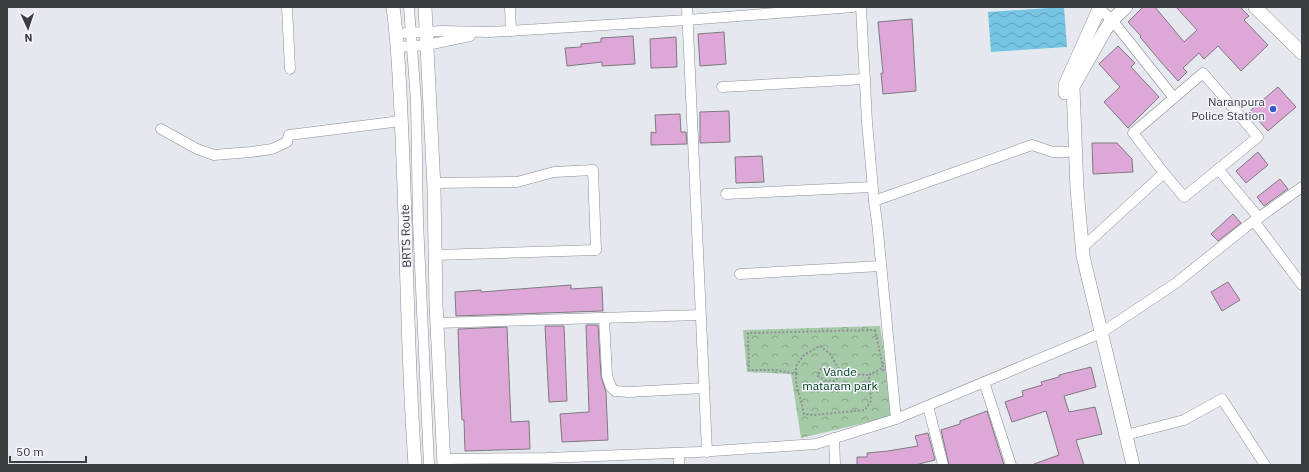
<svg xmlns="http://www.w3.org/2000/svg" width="1309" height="472" font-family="'IBM Plex Sans',sans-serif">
<defs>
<pattern id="park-crowns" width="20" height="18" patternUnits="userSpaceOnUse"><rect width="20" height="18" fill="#a5caa8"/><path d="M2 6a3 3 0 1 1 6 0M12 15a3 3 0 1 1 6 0" fill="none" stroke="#88a58a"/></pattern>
<pattern id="water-waves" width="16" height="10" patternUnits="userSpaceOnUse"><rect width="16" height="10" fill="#76c5e3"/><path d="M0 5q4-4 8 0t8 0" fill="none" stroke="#62a1b9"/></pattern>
</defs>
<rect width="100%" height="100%" fill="#e6e8f0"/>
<path fill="url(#park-crowns)" d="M880,326L894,416L801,438L791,374L747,372L743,330Z"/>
<path fill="url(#water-waves)" d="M1064,7L1067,47L991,52L988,12Z"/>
<g fill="#dda8d7" stroke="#80797f">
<path d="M1143,7H1155L1184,42L1197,30L1176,7H1240L1249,16L1244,20L1268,45L1241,71L1218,46L1204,59L1199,53L1183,68L1187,72L1178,81L1161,62L1140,37L1141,36L1128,22Z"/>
<path d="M912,19L916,91L883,94L881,73H883L878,22Z"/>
<path d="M724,32L726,64L700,66L698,34Z"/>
<path d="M633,36L635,64L602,66V62L567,66L565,48L581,47V44L601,42V38Z"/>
<path d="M676,37L677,67L651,68L650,39Z"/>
<path d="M1118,46L1135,63L1131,67L1159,97L1128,128L1104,102L1120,87L1099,64Z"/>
<path d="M1278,87L1296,107L1268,131L1250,111Z"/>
<path d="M729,111L730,142L700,143V112Z"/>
<path d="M680,114L681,132H686L687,144L651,145V132L656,133L655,115Z"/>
<path d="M1092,143H1117L1132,159L1133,172L1093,174Z"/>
<path d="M1258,152L1268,165L1246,183L1236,171Z"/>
<path d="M762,156L764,182L736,183L735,157Z"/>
<path d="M1280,179L1288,189L1264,206L1257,197Z"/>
<path d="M1233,214L1241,223L1218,241L1211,234Z"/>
<path d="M1228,282L1240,300L1222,311L1211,292Z"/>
<path d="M571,285V289L602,287L603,311L456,316L455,292L481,290V292Z"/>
<path d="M586,325H598L601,376L606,392L608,440L562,442L560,414L589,412Z"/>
<path d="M545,326H564L567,401L549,402Z"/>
<path d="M507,327L511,422L529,421L530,449L465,451L464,420H462L460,385L458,329Z"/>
<path d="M1091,367L1096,387L1064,396L1069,412L1095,407L1102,434L1076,440L1084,465H1034V464L1059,455L1046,411L1012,422L1005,402L1023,396L1022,391L1042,385L1041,382L1059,377V375Z"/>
<path d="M987,411L1004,465H949L941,430L960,424V421Z"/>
<path d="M928,433L935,460L915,465H857V457H867V453L888,451L918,446L915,436Z"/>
</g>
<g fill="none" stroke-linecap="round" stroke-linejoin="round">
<g stroke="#8b8d95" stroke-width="11">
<g id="minor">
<path d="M287,7L290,69"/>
<path d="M409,7L416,101L418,221L429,465"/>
<path d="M510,7L511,31"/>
<path d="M687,7L707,452"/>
<path d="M861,7L867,122L874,201L877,222L896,419"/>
<path d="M1097,7L1112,20L1174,98"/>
<path d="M405,33L443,31L490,32L687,20L853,7"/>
<path d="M398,47L427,45L470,36"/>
<path d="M722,87L865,79"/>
<path d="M161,129L197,149L214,155L251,152L272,149L287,142L289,135L401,121"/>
<path d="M1218,169L1259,218"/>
<path d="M433,183L517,182L554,172L593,170L596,250L435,255"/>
<path d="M726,194L872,187"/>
<path d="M874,201L1032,145L1053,152H1067"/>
<path d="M1254,221L1302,285"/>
<path d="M1083,247L1164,173L1133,133L1203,73L1258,137L1184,197L1164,173"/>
<path d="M740,274L881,266"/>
<path d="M604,318L607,376L611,387L615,391L629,392L704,388"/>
<path d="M437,323L700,315"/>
<path d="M984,382L1011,465"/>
<path d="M928,406L943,465"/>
<path d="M1126,435L1184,420L1222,399L1265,465"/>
<path d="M834,438L835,465"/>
<path d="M679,453V465"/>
<path d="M444,459L546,458L698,452L816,444L896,419L1101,333L1176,283L1247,226L1302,187"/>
</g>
</g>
<g stroke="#8b8d95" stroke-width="14">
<g id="major">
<path d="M393,7C399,50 400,94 402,137C407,246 407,356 415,465"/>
<path d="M425,7L434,188L436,305L444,465"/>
<path d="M1126,7L1112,20L1104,32L1073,87L1077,189L1083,256L1133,465"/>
<path d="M1255,7L1302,53"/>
<path d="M1065,93V85L1100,7"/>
</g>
</g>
<g stroke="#909197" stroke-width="2" stroke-dasharray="2 2" stroke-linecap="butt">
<path d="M875,330L884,372L882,368L869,375L871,401L865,410L814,415L804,414C802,401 795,387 796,374L776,370H749L748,333Z"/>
<path d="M796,374V366L804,355L820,346L830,354L840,371L821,368L818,376L825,380L834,381L843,374L869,375"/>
</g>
<use href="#minor" stroke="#fff" stroke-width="10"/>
<use href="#major" stroke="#fff" stroke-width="13"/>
</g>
<circle fill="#385bcc" stroke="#f3f5fe" stroke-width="1.5" cx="1273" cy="109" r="4"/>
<g text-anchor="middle" stroke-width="3" stroke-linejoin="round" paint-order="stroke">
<g font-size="12" fill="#3c3d40" stroke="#f3f5fe" text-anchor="end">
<text x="1265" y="106">Naranpura<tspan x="1265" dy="14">Police Station</tspan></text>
</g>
<g font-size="12" fill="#3c3d40" stroke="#f3f5fe">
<text transform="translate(406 236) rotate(-92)" y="4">BRTS Route</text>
</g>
<g font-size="12" fill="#003f13" stroke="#f3f5fe">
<text x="840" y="376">Vande<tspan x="840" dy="14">mataram park</tspan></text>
</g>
</g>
<rect width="1309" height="472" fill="none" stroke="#3c3d40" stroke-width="16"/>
<g transform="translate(28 28) rotate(177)" stroke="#f3f5fe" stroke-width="3" paint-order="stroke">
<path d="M0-3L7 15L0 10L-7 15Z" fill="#3c3d40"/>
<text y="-6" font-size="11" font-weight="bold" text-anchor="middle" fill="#3c3d40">N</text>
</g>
<path d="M10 456v6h76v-6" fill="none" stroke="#3c3d40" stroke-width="2"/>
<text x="16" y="456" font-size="12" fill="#3c3d40" stroke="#f3f5fe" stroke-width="3" paint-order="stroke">50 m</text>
</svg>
